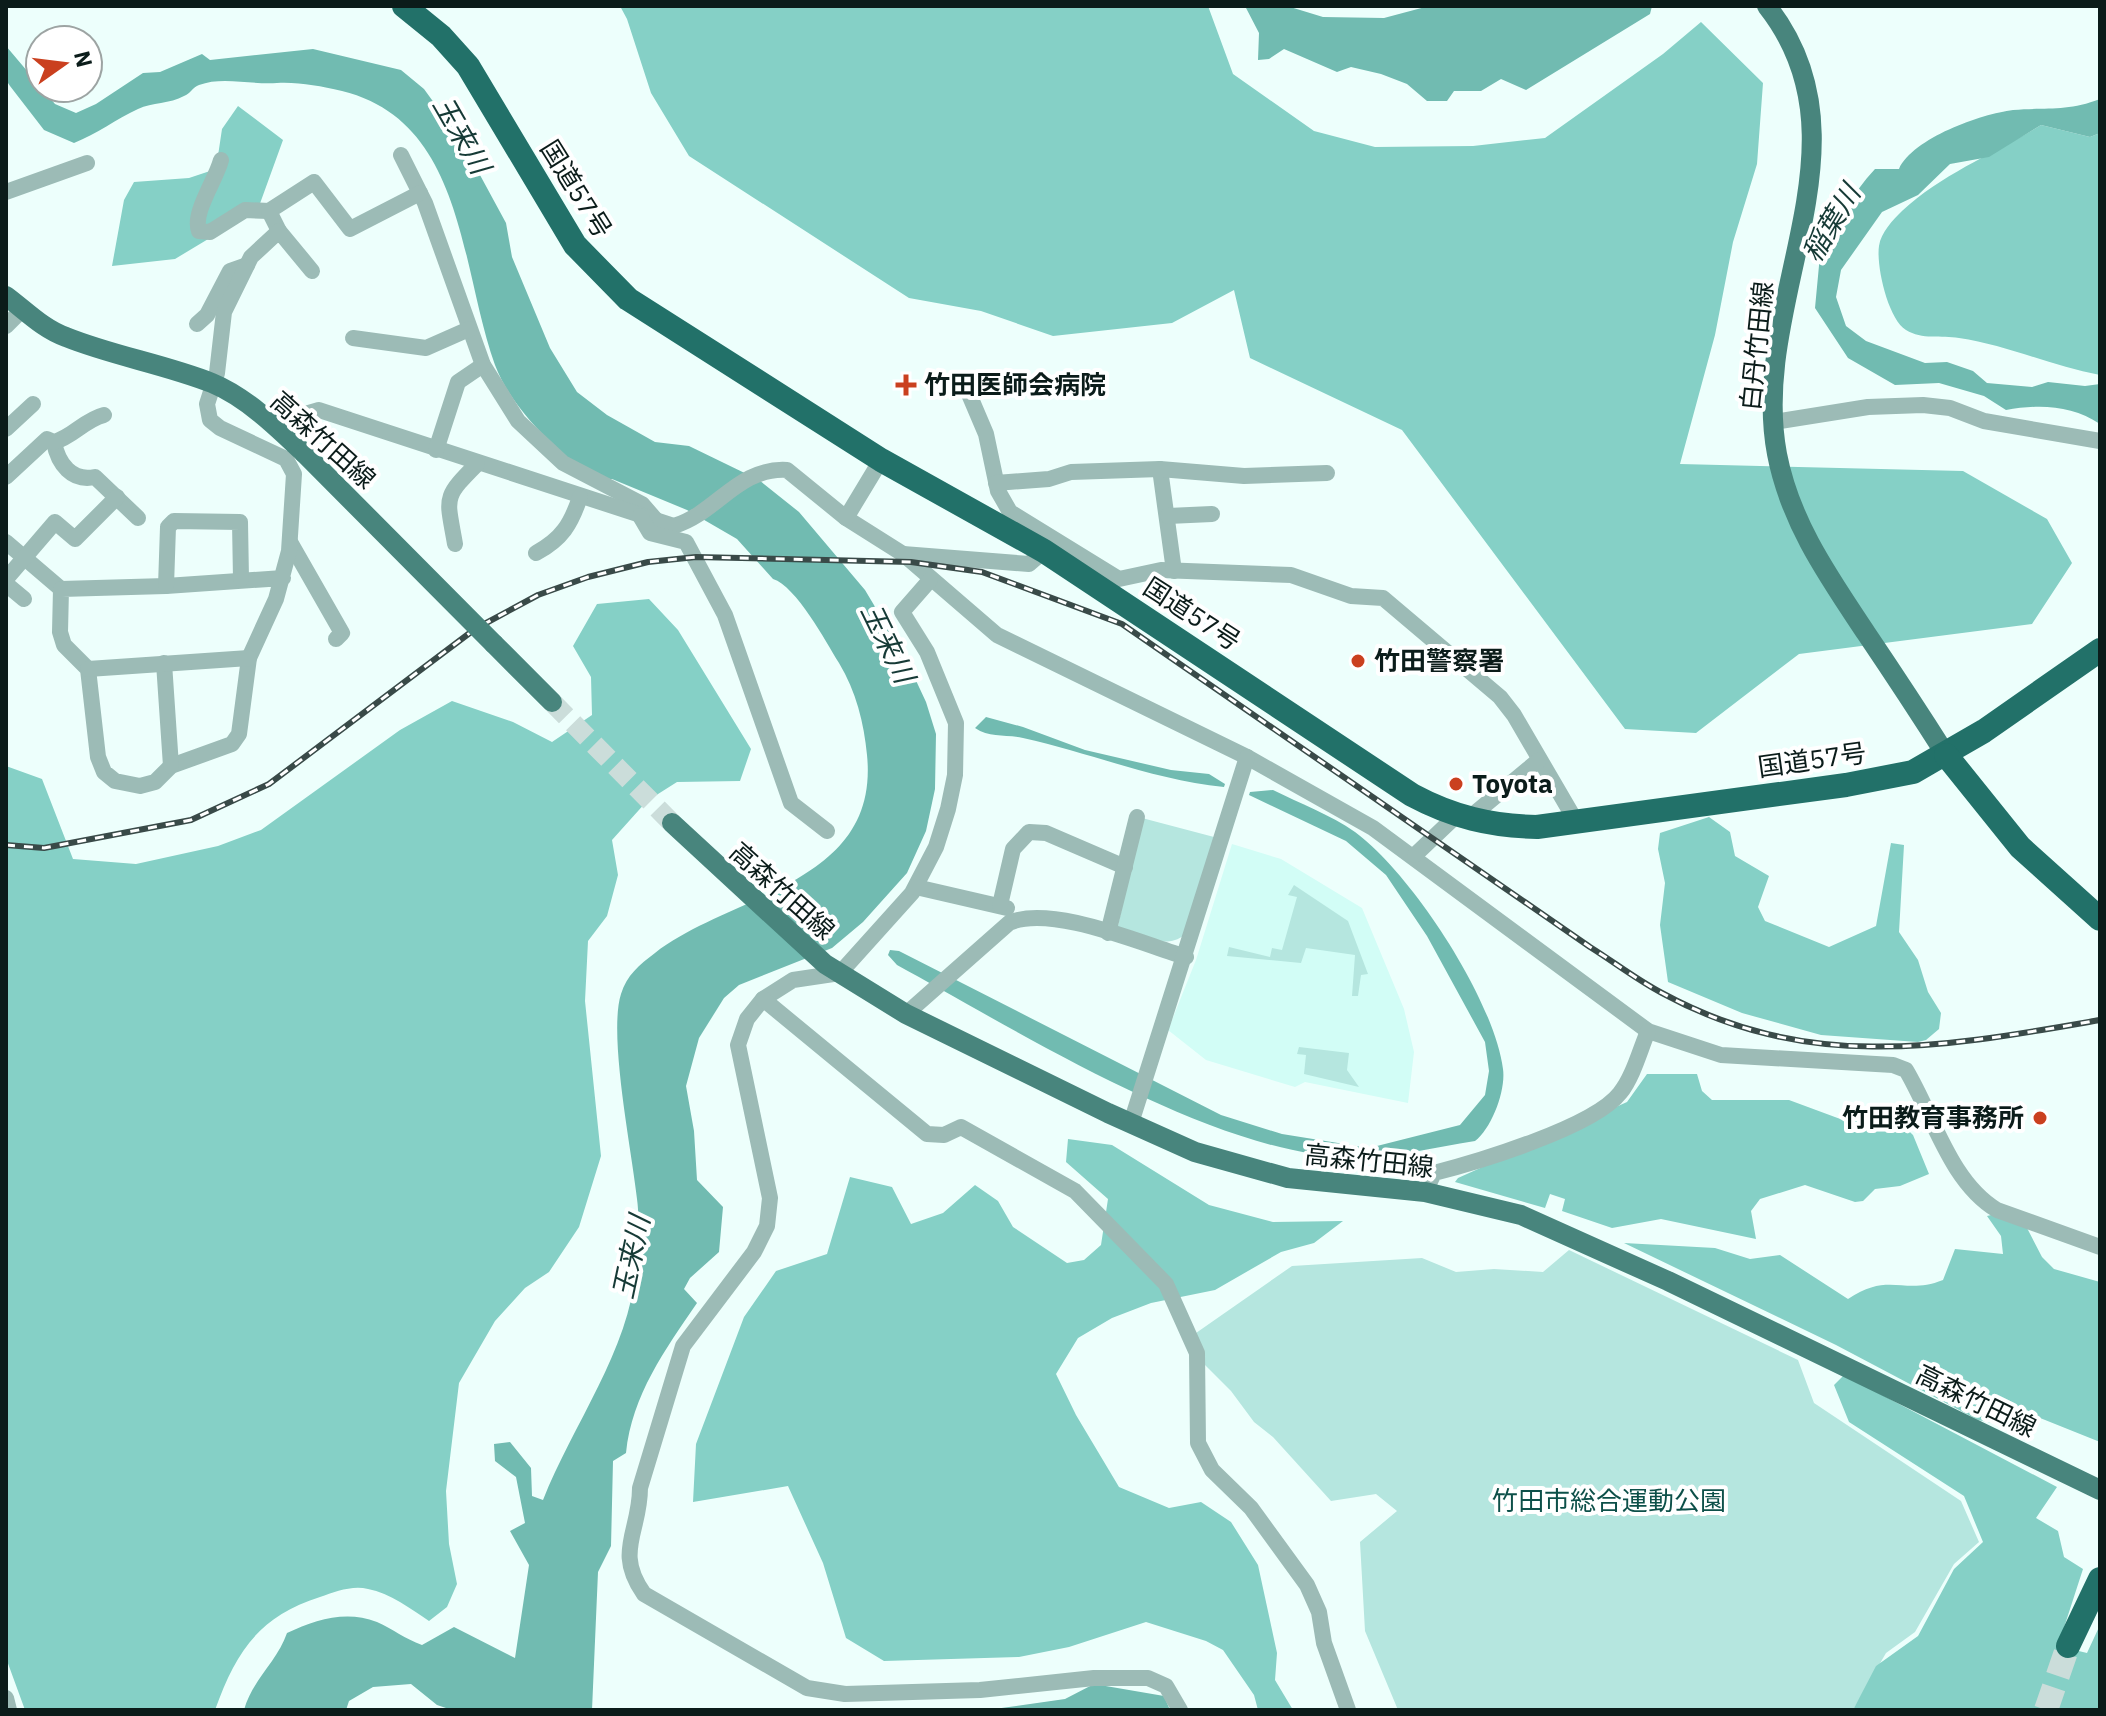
<svg xmlns="http://www.w3.org/2000/svg" width="2106" height="1716" font-family="'IBM Plex Sans','Noto Sans JP',sans-serif">
<rect width="100%" height="100%" fill="#edfffc"/>
<path fill="#d2fdf6" d="M1232,844L1281,859L1362,908L1404,1009L1414,1052L1408,1103L1305,1082L1295,1087L1206,1060L1168,1030L1196,960Z"/>
<g fill="#b5e6df">
<path d="M1142,818L1214,837L1184,935C1167,950 1137,935 1117,930Z"/>
<path d="M1294,885L1348,921L1368,974L1361,975L1358,996H1352L1355,955L1306,948L1301,963L1227,956L1229,947L1270,957L1272,948L1282,950L1297,897L1288,895Z"/>
<path d="M1299,1047L1349,1053L1347,1070L1359,1087L1304,1074L1306,1055L1297,1054Z"/>
<path d="M1569,1250L1798,1360L1814,1403L1961,1501L1979,1542L1954,1564L1915,1632L1886,1653L1853,1710H1398L1365,1631L1360,1542L1397,1511L1376,1494L1331,1501L1273,1437L1254,1422L1231,1391L1205,1365L1196,1333L1292,1266L1422,1258L1456,1272L1494,1269L1543,1272Z"/>
</g>
<g fill="#85d0c6">
<path d="M620,6H1208L1233,74L1314,131L1375,147L1473,146L1545,138L1663,54L1701,22L1763,83L1757,164L1733,242L1715,335L1680,464L1963,471L2047,519L2072,563L2032,624L1799,654L1696,733L1625,729L1402,430L1250,358L1234,290L1172,323L1053,336L981,311L909,298L689,156L651,93L627,19Z"/>
<path d="M238,106L283,140L258,209L175,259L112,266L124,200L134,182L189,178L216,169L222,129Z"/>
<path d="M2041,125L2090,137L2100,133V375C2052,366 2007,345 1959,338C1941,335 1922,340 1906,330C1888,319 1876,266 1879,246C1881,232 1893,220 1902,211C1943,173 1994,154 2041,125Z"/>
<path d="M649,599L678,630L751,749L740,781L677,782L647,801L612,840L618,875L607,916L588,941L585,1001L601,1156L579,1227L549,1272L525,1288L495,1321L459,1383L446,1491L449,1544L457,1584L447,1607L429,1621C411,1609 390,1593 368,1589C352,1585 335,1592 320,1597C258,1617 236,1652 215,1710H25L6,1658V766L42,779L73,859L136,864L218,846L261,830L400,730L452,701L513,722L552,742L592,715L591,677L573,646L597,604Z"/>
<path d="M1709,817L1730,832L1735,856L1769,876L1758,907L1765,921L1829,947L1876,926L1891,843L1904,845L1899,932L1918,960L1928,992L1941,1013L1939,1029L1926,1040L1918,1042L1821,1035L1742,1013L1668,982L1660,925L1665,883L1658,849L1660,833Z"/>
<path d="M1647,1074H1697L1702,1091L1712,1100H1789L1843,1120L1895,1118L1913,1135L1929,1174L1900,1186L1875,1189L1863,1201L1855,1202L1805,1185L1760,1199L1751,1211L1756,1239L1661,1219L1612,1228L1562,1211L1565,1199L1550,1194L1545,1208L1455,1182L1458,1178L1627,1102Z"/>
<path d="M1068,1139L1112,1145L1209,1205L1273,1222L1343,1221L1314,1243L1281,1252L1215,1290L1151,1303L1112,1318L1078,1338L1056,1374L1076,1415L1119,1487L1169,1508L1201,1502L1231,1522L1258,1565L1277,1653L1275,1680L1293,1710H1258L1254,1695L1223,1650L1206,1641L1146,1622L1069,1647L1019,1657L884,1661L846,1638L823,1563L788,1486L693,1502L696,1444L744,1317L776,1271L827,1254L850,1177L892,1187L911,1224L943,1213L975,1185L998,1201L1013,1227L1067,1263L1084,1260L1101,1245L1108,1199L1066,1162Z"/>
<path d="M1995,1214L2027,1228L2042,1257L2054,1269L2100,1282V1442L2020,1410L2007,1426L1978,1420L1836,1345L1624,1243L1715,1248L1750,1259L1780,1255L1848,1299C1890,1271 1903,1296 1943,1280L1955,1249L2003,1254L2001,1236L1987,1216Z"/>
<path d="M1844,1375L2057,1487L2036,1518L2058,1531L2064,1557L2083,1569L2058,1646L2087,1653L2100,1625V1710H1853L1876,1666L1918,1636L1954,1569L1983,1542L1964,1496L1849,1422L1834,1385Z"/>
</g>
<g fill="#71bbb1">
<path d="M1245,6H1287L1323,17L1384,18L1429,6H1652L1650,14L1526,90L1501,79L1481,91H1454L1447,101H1427L1407,84L1381,74L1351,67L1337,72L1284,49L1269,59L1258,60L1259,33Z"/>
<path d="M6,46L55,104L76,113L96,104L143,73L160,72L202,54L210,60L313,49L401,70L424,89L461,140L506,223L512,257L550,348L577,392L607,415L655,442L689,446L759,480L799,512L865,590L905,657L926,702L936,734L935,789L926,831L907,873L863,922L832,948L739,985L724,998L699,1038L686,1086L694,1131L697,1180L723,1207L719,1252L690,1278L684,1289L697,1303C665,1350 632,1395 626,1453L613,1461L611,1546L598,1572L592,1710H452L437,1705L411,1684L373,1687L349,1701L346,1710H244C252,1680 277,1662 287,1633C316,1620 345,1610 377,1622C393,1629 405,1639 422,1645L454,1627L515,1658L529,1565L510,1531L525,1523L516,1477L495,1461L494,1444L510,1442L531,1468L532,1496L543,1500C573,1424 632,1346 636,1265C637,1243 640,1220 637,1199C632,1152 608,1035 621,994C627,975 639,965 655,953C732,893 880,885 867,755C864,723 856,691 839,663C826,642 796,586 773,579L737,539L687,510L612,479C593,480 568,461 555,447C532,424 507,397 495,365C460,268 465,121 342,91C319,86 300,82 277,83C252,85 222,76 199,85C193,87 190,94 184,96C170,104 152,102 138,109C116,119 97,134 74,143L44,130L10,86L6,80Z"/>
<path d="M2100,99V133L2090,137L2041,125L1989,157L1950,164L1918,195L1882,212L1841,270L1836,297L1846,326L1866,341L1925,363L1947,362L1973,371L1987,383L2032,387L2048,382L2085,386L2100,384V424C2072,405 2039,404 2006,410L1984,396L1939,383L1895,385L1848,358L1815,308L1820,255L1830,258C1837,224 1851,194 1875,169H1899C1913,138 1981,114 2013,110C2046,107 2067,112 2100,99Z"/>
<path d="M986,717L1023,727L1085,750L1171,770L1209,774L1225,784L1224,787C1154,780 1091,753 1023,738C1005,734 990,738 975,728Z"/>
<path d="M1273,790C1299,803 1331,815 1355,832C1411,873 1494,999 1503,1069C1506,1090 1492,1128 1475,1141C1435,1147 1394,1158 1354,1158C1215,1155 1020,1032 897,965L888,955L890,950L899,951L1221,1115L1282,1134L1369,1148L1460,1125L1485,1095L1489,1071L1485,1042L1427,936L1386,875L1346,841L1249,795L1250,792Z"/>
<path d="M1094,1684L1164,1696L1170,1710H987L1065,1699Z"/>
</g>
<g fill="none" stroke-linecap="round" stroke-linejoin="round">
<path stroke="#cbddda" stroke-width="20" stroke-dasharray="20 10" stroke-linecap="butt" d="M552,702L672,823"/>
<path stroke="#cbddda" stroke-width="24" stroke-dasharray="24 12" stroke-linecap="butt" d="M2046,1710L2068,1646"/>
<g stroke="#9cbbb6" stroke-width="16">
<path d="M401,155L425,203L483,365L518,421L563,463L642,504L655,519"/>
<path d="M221,160C216,180 192,213 199,231L210,232L245,210L269,211"/>
<path d="M6,192L87,163"/>
<path d="M279,231L269,211L314,182L350,229L420,193"/>
<path d="M197,324L207,315L230,271L247,265"/>
<path d="M6,326L23,309"/>
<path d="M353,338L426,348L469,329"/>
<path d="M963,380L986,434L998,491L1010,512L1119,579L1161,570L1291,575L1351,596L1383,598L1500,697L1514,715L1577,823"/>
<path d="M1774,422L1868,407L1923,405L1950,408L1984,421L2100,441"/>
<path d="M6,429L33,404"/>
<path d="M281,431L295,417L319,410L674,526C717,513 738,467 787,470L846,518L903,554L997,635L1247,757L1373,828L1648,1031L1721,1055L1893,1065L1906,1070C1933,1115 1950,1182 1997,1210L2100,1247"/>
<path d="M54,442C58,464 72,482 95,477L138,518"/>
<path d="M436,450L458,382L483,365"/>
<path d="M1160,469L1174,571"/>
<path d="M6,477L47,439L54,442C73,437 84,420 104,415"/>
<path d="M996,483L1049,479L1071,472L1160,469L1244,476L1327,473"/>
<path d="M640,516L650,533L686,542L725,615L791,803L827,831"/>
<path d="M1168,516L1212,514"/>
<path d="M846,518L881,460"/>
<path d="M6,542L61,589"/>
<path d="M290,542L342,633L336,639"/>
<path d="M455,544C447,497 442,499 477,464"/>
<path d="M536,553C562,539 571,524 580,497"/>
<path d="M903,554L1029,564L1044,551"/>
<path d="M283,578L166,586L61,589L60,632L64,645L88,669L98,757L104,772L115,781L140,786L155,782L171,766L232,744L239,734L249,658L276,599L289,551L294,474L286,459L220,428L210,420L207,404L217,373L224,312L251,257L279,231L312,271"/>
<path d="M6,579L55,522L75,539L117,497"/>
<path d="M930,580L902,612L927,652L956,723L955,775L948,809L936,847L912,893L840,973L793,980L763,999L747,1019L738,1045L770,1198L767,1226L754,1252L683,1346L640,1488C640,1532 614,1552 644,1594L807,1688L845,1694L980,1690L1094,1678H1148L1166,1686L1180,1710"/>
<path d="M6,584L24,599"/>
<path d="M166,586L168,527L174,521L240,522L241,579"/>
<path d="M164,663L171,766"/>
<path d="M88,669L249,658"/>
<path d="M1468,819L1539,760"/>
<path d="M1415,855L1456,816"/>
<path d="M916,887L1007,908"/>
<path d="M1000,905L1013,849L1029,832L1046,833L1125,867"/>
<path d="M1108,933L1137,817"/>
<path d="M763,999L927,1134L944,1135L961,1127L1075,1191L1166,1284L1197,1353L1198,1443L1212,1470L1251,1508L1307,1585L1319,1612L1324,1643L1348,1710"/>
<path d="M906,1014L1009,923C1051,904 1142,944 1186,957"/>
<path d="M1131,1123L1247,757"/>
<path d="M1425,1192L1434,1173C1477,1162 1594,1127 1620,1093C1633,1077 1640,1050 1648,1031"/>
<path d="M6,1698L9,1710"/>
</g>
<g stroke="#48857d" stroke-width="20">
<path d="M1767,6C1876,144 1748,302 1777,454C1790,522 1828,576 1866,633C1893,673 1920,714 1946,755"/>
<path d="M6,296C25,310 43,329 66,337C113,356 164,364 212,383C246,397 278,428 304,453"/>
<path d="M494,644L552,702"/>
<path d="M672,823L825,964L906,1014L1108,1113L1195,1152L1288,1178L1425,1192L1521,1215L1668,1281L2100,1490"/>
</g>
<g stroke="#227169" stroke-width="24">
<path d="M404,6L441,36L468,66L575,245L628,299L881,460L1044,551L1412,795C1453,817 1491,826 1537,827L1846,785L1913,772L1984,731L2100,650"/>
<path d="M1946,755L2020,847L2100,919"/>
<path d="M2068,1646L2100,1579"/>
</g>
<g stroke="#394a48" stroke-width="6">
<path id="rail" d="M6,845L44,848L191,820L269,784L475,629L538,595L588,577L648,562L696,557L911,562L982,572L1122,624L1590,947C1614,962 1637,980 1662,993C1809,1073 1944,1047 2100,1020"/>
</g>
<use href="#rail" stroke="#fff" stroke-width="3" stroke-dasharray="9" stroke-linecap="butt"/>
<path stroke="#48857d" stroke-width="20" d="M304,453L494,644"/>
</g>
<g fill="#ca401f" stroke="#fff" stroke-width="3">
<path d="M902 373h8v8h8v8h-8v8h-8v-8h-8v-8h8z"/>
<circle cx="1358" cy="661" r="8"/>
<circle cx="1456" cy="784" r="8"/>
<circle cx="2040" cy="1118" r="8"/>
</g>
<g text-anchor="middle" stroke-width="8" stroke-linejoin="round" paint-order="stroke">
<g font-size="26" fill="#0b1c1a" stroke="#fff">
<text transform="translate(576 189) rotate(58)" y="9">国道57号</text>
<text transform="translate(1757 346) rotate(-84)" y="9">白丹竹田線</text>
<text transform="translate(323 440) rotate(42)" y="9">高森竹田線</text>
<text transform="translate(1192 614) rotate(33)" y="9">国道57号</text>
<text transform="translate(1812 760) rotate(-8)" y="9">国道57号</text>
<text transform="translate(782 891) rotate(42)" y="9">高森竹田線</text>
<text transform="translate(1369 1161) rotate(6)" y="9">高森竹田線</text>
<text transform="translate(1976 1401) rotate(26)" y="9">高森竹田線</text>
</g>
<g font-size="26" font-weight="bold" fill="#0b1c1a" stroke="#fff" text-anchor="start">
<text x="924" y="394">竹田医師会病院</text>
<text x="1374" y="670">竹田警察署</text>
<text x="1472" y="793">Toyota</text>
<text x="2024" y="1127" text-anchor="end">竹田教育事務所</text>
</g>
<g font-size="26" fill="#0d5049" stroke="#fff">
<text x="1609" y="1510">竹田市総合運動公園</text>
</g>
<g font-size="28" font-style="italic" fill="#163a36" stroke="#fff">
<text transform="translate(462 135) rotate(60)" y="10">玉来川</text>
<text transform="translate(1831 223) rotate(-59)" y="10">稲葉川</text>
<text transform="translate(888 643) rotate(64)" y="10">玉来川</text>
<text transform="translate(631 1257) rotate(-78)" y="10">玉来川</text>
</g>
</g>
<rect width="2106" height="1716" fill="none" stroke="#0b1c1a" stroke-width="16"/>
<g transform="translate(64 64) rotate(76)"><circle r="38" fill="#ffffff" stroke="#9da4a3" stroke-width="2"/>
<path d="M0-6L14 30L0 20L-14 30Z" fill="#ca401f"/>
<text y="-12" font-size="22" font-weight="bold" text-anchor="middle" fill="#0b1c1a">N</text>
</g>
</svg>
